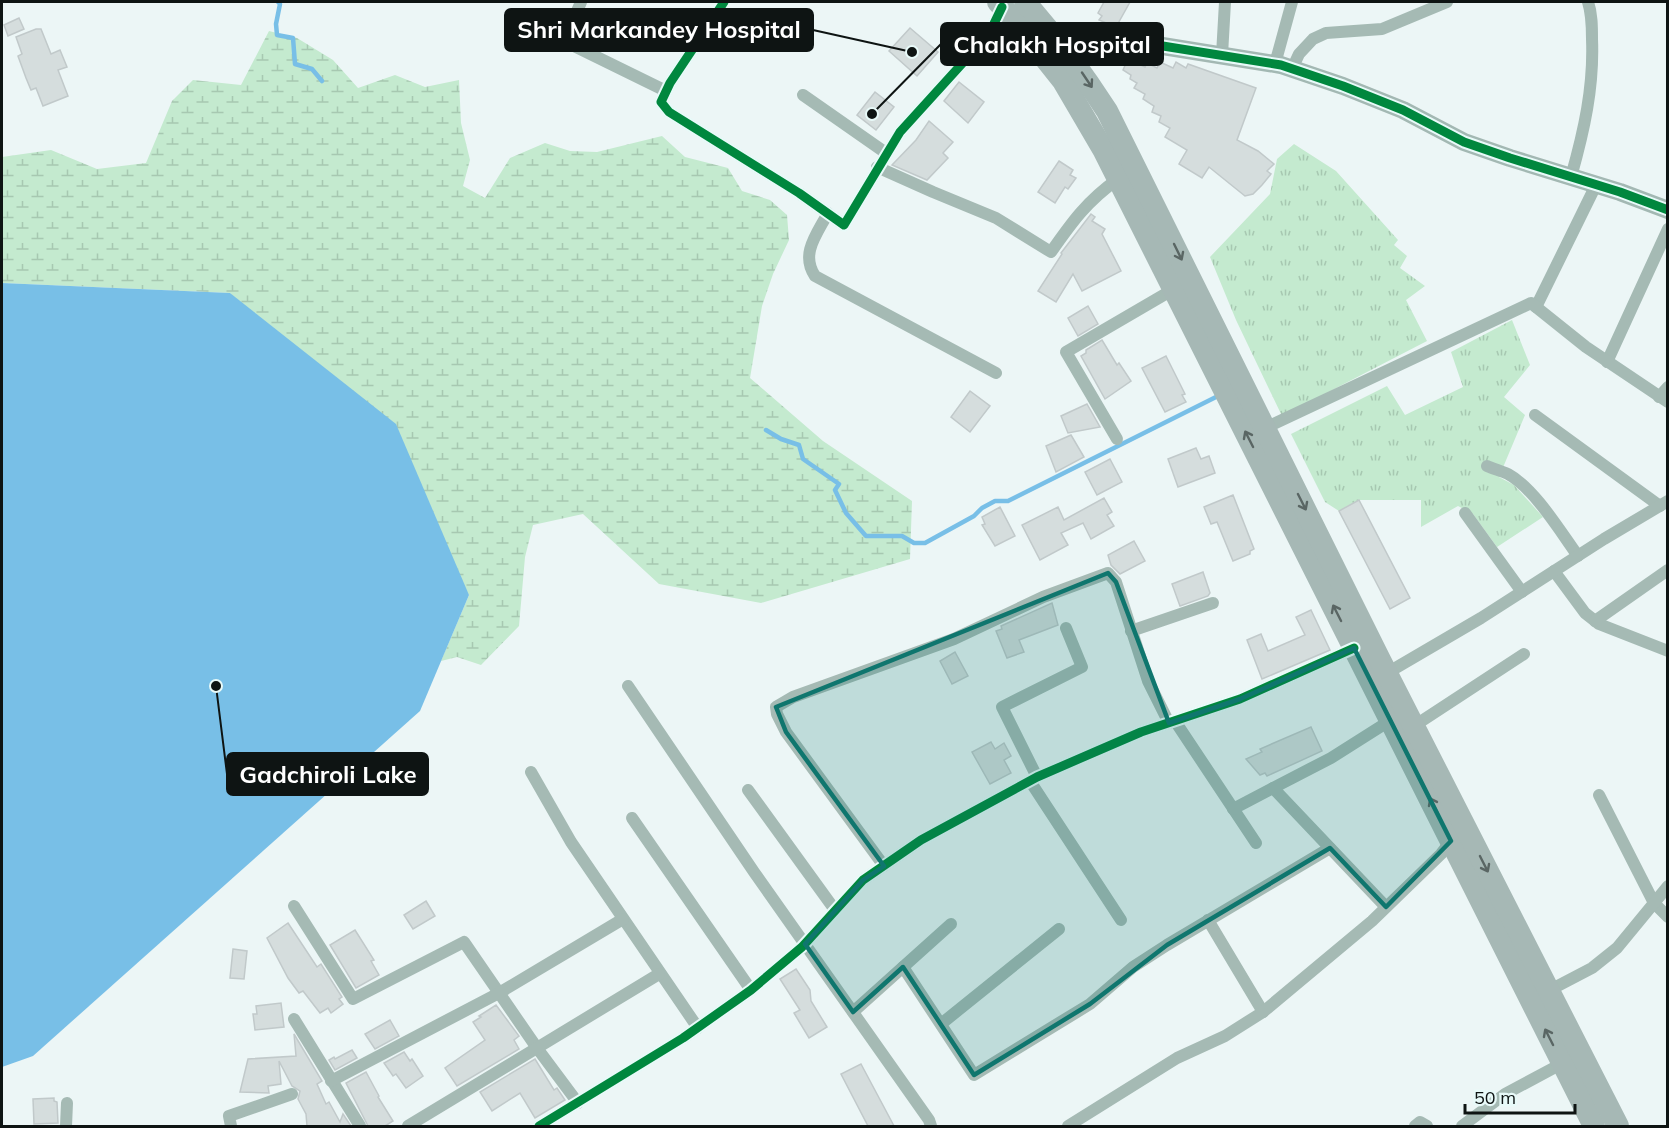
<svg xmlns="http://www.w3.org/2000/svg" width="1669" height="1128" font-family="Mulish,sans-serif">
<defs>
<pattern id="grass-tufts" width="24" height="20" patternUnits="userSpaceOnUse" patternTransform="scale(1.5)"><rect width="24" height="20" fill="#c4eacf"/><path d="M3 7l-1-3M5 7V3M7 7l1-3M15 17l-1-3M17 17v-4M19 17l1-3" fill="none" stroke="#a7c8b1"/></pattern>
<pattern id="wetland-marsh" width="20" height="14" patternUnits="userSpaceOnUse" patternTransform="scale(1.5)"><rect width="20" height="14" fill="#c4eacf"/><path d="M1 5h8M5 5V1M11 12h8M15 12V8" fill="none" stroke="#a7c8b1"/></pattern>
</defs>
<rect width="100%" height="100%" fill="#ecf6f6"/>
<g fill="url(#grass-tufts)">
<path d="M1294,144L1336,171L1398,240L1394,245L1407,256L1400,268L1425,286L1406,300L1427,341L1282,416L1236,320L1210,257L1270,194L1277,159Z"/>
<path d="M1512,320L1530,365L1504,397L1525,415L1499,477L1514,485L1543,517L1497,547L1473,514L1458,506L1421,527V500H1360L1339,511L1325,502L1291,434L1387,386L1405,415L1463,387L1451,352Z"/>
</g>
<path fill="url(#wetland-marsh)" d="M269,31L297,38L333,60L358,88L395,75L425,87L459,80L461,123L470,160L463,186L485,198L510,158L545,143L570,151L597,152L662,136L685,157L728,168L742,191L770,200L787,215L789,240L773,274L762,306L750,378L823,441L912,501L910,559L761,603L659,584L583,514L533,525L525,557L519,626L481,665L457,657L441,661L469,595L230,293L2,283V157L51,150L97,169L146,163L172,101L193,80L241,85Z"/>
<path fill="#78bfe7" d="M2,283L230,293L396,424L469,595L420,711L33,1056L2,1067Z"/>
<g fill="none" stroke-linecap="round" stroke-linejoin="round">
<g stroke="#78bfe7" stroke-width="4.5">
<path d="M278,2L280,4L276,24L277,35L293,38L295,64L312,69L322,81"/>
<path d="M766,430L781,439L799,445L803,459L839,484L835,490L846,513L866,536H902L914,543H925L974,516L982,508L995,501H1008L1220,395"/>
</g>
</g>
<g fill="#d5dddd" stroke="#c1c9ca" stroke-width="1.5">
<path d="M1104,2H1130L1116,27L1099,20L1102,16L1098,13Z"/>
<path d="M19,18L24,29L8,36L4,25Z"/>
<path d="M910,28L938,52L917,76L889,51Z"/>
<path d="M36,29H41L51,54L60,50L67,67L58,70L68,96L43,106L36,88L31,90L26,78L18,56L22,54L16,37Z"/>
<path d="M1128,59L1145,67L1147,63L1157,68L1160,62L1173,68L1176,62L1186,68L1188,64L1256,88L1237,140L1258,151L1274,164L1267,171L1271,174L1262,185L1253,194L1245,196L1209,167L1202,178L1179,164L1187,150L1165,137L1170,128L1159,122L1161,116L1152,112L1154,106L1143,99L1145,94L1134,88L1137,83L1130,79L1131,75L1123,70Z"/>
<path d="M959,82L984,102L968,123L944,101Z"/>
<path d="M875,92L894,107L876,130L857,115Z"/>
<path d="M929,121L953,142L943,153L948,158L927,180L892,165L916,140Z"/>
<path d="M1059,161L1073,170L1070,175L1076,178L1068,189L1065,187L1055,203L1038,192Z"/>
<path d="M1091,214L1095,217L1092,221L1105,229L1102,234L1121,271L1082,291L1073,274L1056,302L1038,291L1062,254L1061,253Z"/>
<path d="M1088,306L1098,324L1078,336L1068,318Z"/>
<path d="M1102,340L1117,365L1119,363L1131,381L1105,399L1081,356L1086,353V350Z"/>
<path d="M1166,356L1185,394L1182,395L1186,402L1165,412L1142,368Z"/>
<path d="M970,391L990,406L970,432L951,417Z"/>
<path d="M1087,404L1100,427L1068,433L1061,416Z"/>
<path d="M1071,435L1084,457L1056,472L1046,446Z"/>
<path d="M1196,448L1201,459L1209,456L1215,473L1178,487L1168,459Z"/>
<path d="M1110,459L1122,482L1097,495L1085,472Z"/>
<path d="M1233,495L1254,549L1250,551V554L1233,561L1217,522L1211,524L1204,507Z"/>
<path d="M1104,498L1112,512L1107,515L1114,526L1091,539L1083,523L1061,533L1068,545L1040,560L1022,525L1058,507L1064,520Z"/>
<path d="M1359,500L1410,598L1390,609L1339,511Z"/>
<path d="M1000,507L1015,536L995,546L982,525L985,524L982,517Z"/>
<path d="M1134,541L1145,561L1120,574L1111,565L1108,555Z"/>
<path d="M1203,572L1210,593L1208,596L1180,606L1172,584Z"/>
<path d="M1052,603L1058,625L1019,640L1024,652L1007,658L996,631L1002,629L1001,626Z"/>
<path d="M1311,610L1330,650L1262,679L1247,640L1261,634L1268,651L1305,635L1296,617Z"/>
<path d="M955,652L968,676L952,684L940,661Z"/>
<path d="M1311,727L1322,751L1267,776L1265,773L1260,775L1246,759L1262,752L1260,749Z"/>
<path d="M991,742L995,749L1004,743L1011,756L1004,760L1011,773L990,784L972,752Z"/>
<path d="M426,901L435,916L413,929L404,915Z"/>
<path d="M288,923L317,967L321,964L342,997L339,999L343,1004L331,1013L328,1008L320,1013L303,991L299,993L288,978L267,938Z"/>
<path d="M355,930L374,960L371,961L379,975L356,988L330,945Z"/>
<path d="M233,949L247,951L244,979L230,978Z"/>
<path d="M796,969L810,990L811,1001L827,1027L809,1038L794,1013L800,1010L780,979Z"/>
<path d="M281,1003L284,1027L255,1030L253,1014H257L256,1006Z"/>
<path d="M496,1005L519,1036L514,1040L519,1049L457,1086L445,1068L485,1040L473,1022L481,1017L479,1016Z"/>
<path d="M390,1020L399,1036L375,1049L365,1034Z"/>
<path d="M294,1034L322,1081L317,1084L326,1104L329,1102L340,1122L343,1114L351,1126H307L306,1114L298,1099L300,1091L292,1086L279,1061L281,1084L268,1086L269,1093L240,1092L248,1059L296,1056Z"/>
<path d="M352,1050L357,1058L335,1070L329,1060L334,1057L335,1059Z"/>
<path d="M404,1052L410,1061L412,1059L423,1076L406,1088L396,1074L393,1076L384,1063Z"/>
<path d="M535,1059L554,1090L557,1088L565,1100L535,1118L520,1093L492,1111L480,1092Z"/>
<path d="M861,1064L894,1126H868L841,1074Z"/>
<path d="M366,1072L379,1096L378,1097L393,1121L385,1126H368L346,1083Z"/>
<path d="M54,1098V1101L57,1102L58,1123L34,1124L33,1099Z"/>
</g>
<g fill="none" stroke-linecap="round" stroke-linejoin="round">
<g stroke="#a5bab4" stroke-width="12">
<path d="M581,2L564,41L666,91"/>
<path d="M724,2L670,83L661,102L669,112L799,193L844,225L900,132L989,34L1002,7"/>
<path d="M1222,55L1225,2"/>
<path d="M1275,64L1292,2"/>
<path d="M1292,69L1299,54L1313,39L1326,33L1382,29L1447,2"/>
<path d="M803,95L886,153"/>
<path d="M877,167L933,192L996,218L1051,252C1072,222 1087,201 1118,179"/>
<path d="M1571,177C1584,131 1594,87 1592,39C1592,26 1592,14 1588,2"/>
<path d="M828,213C817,234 800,254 815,276L996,373"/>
<path d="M1536,307L1596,185"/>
<path d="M1607,362L1668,229"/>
<path d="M1659,397L1668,387"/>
<path d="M1535,415L1660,506"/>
<path d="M1265,428L1531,303L1586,347L1668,402"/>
<path d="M1117,439L1066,352L1174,289"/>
<path d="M1487,466C1494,469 1502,471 1508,474C1534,488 1560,531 1578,556"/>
<path d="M1465,513L1522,592"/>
<path d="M1554,571L1585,613L1599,624L1668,651"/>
<path d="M1595,621L1668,570"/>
<path d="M1131,631L1213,603"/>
<path d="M1387,673L1481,618L1604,539L1668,501"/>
<path d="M628,686L754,872L929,1120L931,1126"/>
<path d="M1175,721L1256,843"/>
<path d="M1414,726L1524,654"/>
<path d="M531,772L571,842L698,1028"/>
<path d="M1037,777L1002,707L1082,667L1066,628"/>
<path d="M1030,781L1121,920"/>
<path d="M748,790L835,910"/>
<path d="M1599,795L1654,903L1668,917"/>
<path d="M1233,809L1273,788"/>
<path d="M632,818L751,990"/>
<path d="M884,866L786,732L777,714L776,707L793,697L954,639L1043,597L1108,573L1116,582L1148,681L1169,723"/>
<path d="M294,906L353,999L464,942L537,1048L578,1103"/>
<path d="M1386,907L1273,788L1331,758L1391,720"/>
<path d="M1208,920L1263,1012"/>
<path d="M903,967L974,1075L1090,1004L1133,967L1167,945L1330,848"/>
<path d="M1548,991L1592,968L1617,948L1668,886"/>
<path d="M853,1012L951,924"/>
<path d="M294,1019L360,1126"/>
<path d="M941,1024L1059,929"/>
<path d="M331,1081L499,993L623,919"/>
<path d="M66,1126L67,1103"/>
<path d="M231,1126L229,1116L292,1094"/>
<path d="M408,1126L659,974"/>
<path d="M539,1126L683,1038L751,990L802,947L863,880L921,840L1037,777L1141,732L1240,699L1354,648"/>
<path d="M1068,1126L1177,1058L1225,1036L1263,1012L1372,921L1441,854L1451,841"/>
<path d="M1415,1126L1420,1122L1427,1126"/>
<path d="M1462,1126L1505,1094L1563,1063"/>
</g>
<path stroke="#a3b8b3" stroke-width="18" d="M1054,35L1113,38L1281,65L1343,86L1403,110L1464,142L1510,158L1620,192L1668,210"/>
<g stroke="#a6b8b5" stroke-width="22">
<path d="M998,2L1021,28L1063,81L1104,151L1594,1126"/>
<path d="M1025,2C1055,36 1082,72 1107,111L1380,660L1618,1126"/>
</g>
<g stroke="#e8faf9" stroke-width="13">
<g id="cycleway">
<path d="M724,2L670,83L661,102L669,112L799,193L844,225L900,132L989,34L1002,7"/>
<path d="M1054,35L1113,38L1281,65L1343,86L1403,110L1464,142L1510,158L1620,192L1668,210"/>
<path d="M539,1126L683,1038L751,990L802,947L863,880L921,840L1037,777L1141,732L1240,699L1354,648"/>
</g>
</g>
<use href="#cycleway" stroke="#00873e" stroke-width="9"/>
</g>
<defs><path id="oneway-shaft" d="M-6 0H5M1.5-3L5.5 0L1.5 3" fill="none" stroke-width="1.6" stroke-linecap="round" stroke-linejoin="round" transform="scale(1.5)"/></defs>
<g stroke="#5a6664">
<use href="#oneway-shaft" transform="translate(1087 80) rotate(56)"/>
<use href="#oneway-shaft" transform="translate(1178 252) rotate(64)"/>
<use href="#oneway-shaft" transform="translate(1249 439) rotate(-117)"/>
<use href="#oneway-shaft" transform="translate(1302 502) rotate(63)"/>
<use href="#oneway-shaft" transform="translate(1337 613) rotate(-117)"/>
<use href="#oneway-shaft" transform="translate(1434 806) rotate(-117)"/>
<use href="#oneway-shaft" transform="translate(1484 864) rotate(63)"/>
<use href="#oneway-shaft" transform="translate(1549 1037) rotate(-117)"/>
</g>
<path fill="#0f766e" fill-opacity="0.2" stroke="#0f766e" stroke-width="4.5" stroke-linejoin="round" d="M1108,573L1116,582L1169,723L1240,699L1354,648L1451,841L1386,907L1330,848L1167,945L1090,1004L974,1075L903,967L853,1012L805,944L863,880L884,866L786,732L776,707Z"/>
<path fill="none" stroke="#0e1413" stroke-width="2" d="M912 52L813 30M872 114L941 44M216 686L227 774"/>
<g fill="#0e1413" stroke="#e8faf9" stroke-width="2">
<circle cx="912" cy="52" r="6"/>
<circle cx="872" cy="114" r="6"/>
<circle cx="216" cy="686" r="6"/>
</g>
<g fill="#0e1413" stroke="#0e1413" stroke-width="2">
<rect x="505" y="9" width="308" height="42" rx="6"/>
<rect x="941" y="23" width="222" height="42" rx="6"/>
<rect x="227" y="753" width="201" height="42" rx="6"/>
</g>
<g font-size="24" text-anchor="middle" font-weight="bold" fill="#fff">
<text x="659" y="38">Shri Markandey Hospital</text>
<text x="1052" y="53">Chalakh Hospital</text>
<text x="328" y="783">Gadchiroli Lake</text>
</g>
<rect width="1669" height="1128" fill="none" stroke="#0e1413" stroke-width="6"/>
<path d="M1465 1104v9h110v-9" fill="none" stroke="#0e1413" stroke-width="3"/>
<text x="1474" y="1104" font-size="18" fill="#0e1413" stroke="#e8faf9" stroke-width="4.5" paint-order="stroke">50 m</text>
</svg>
